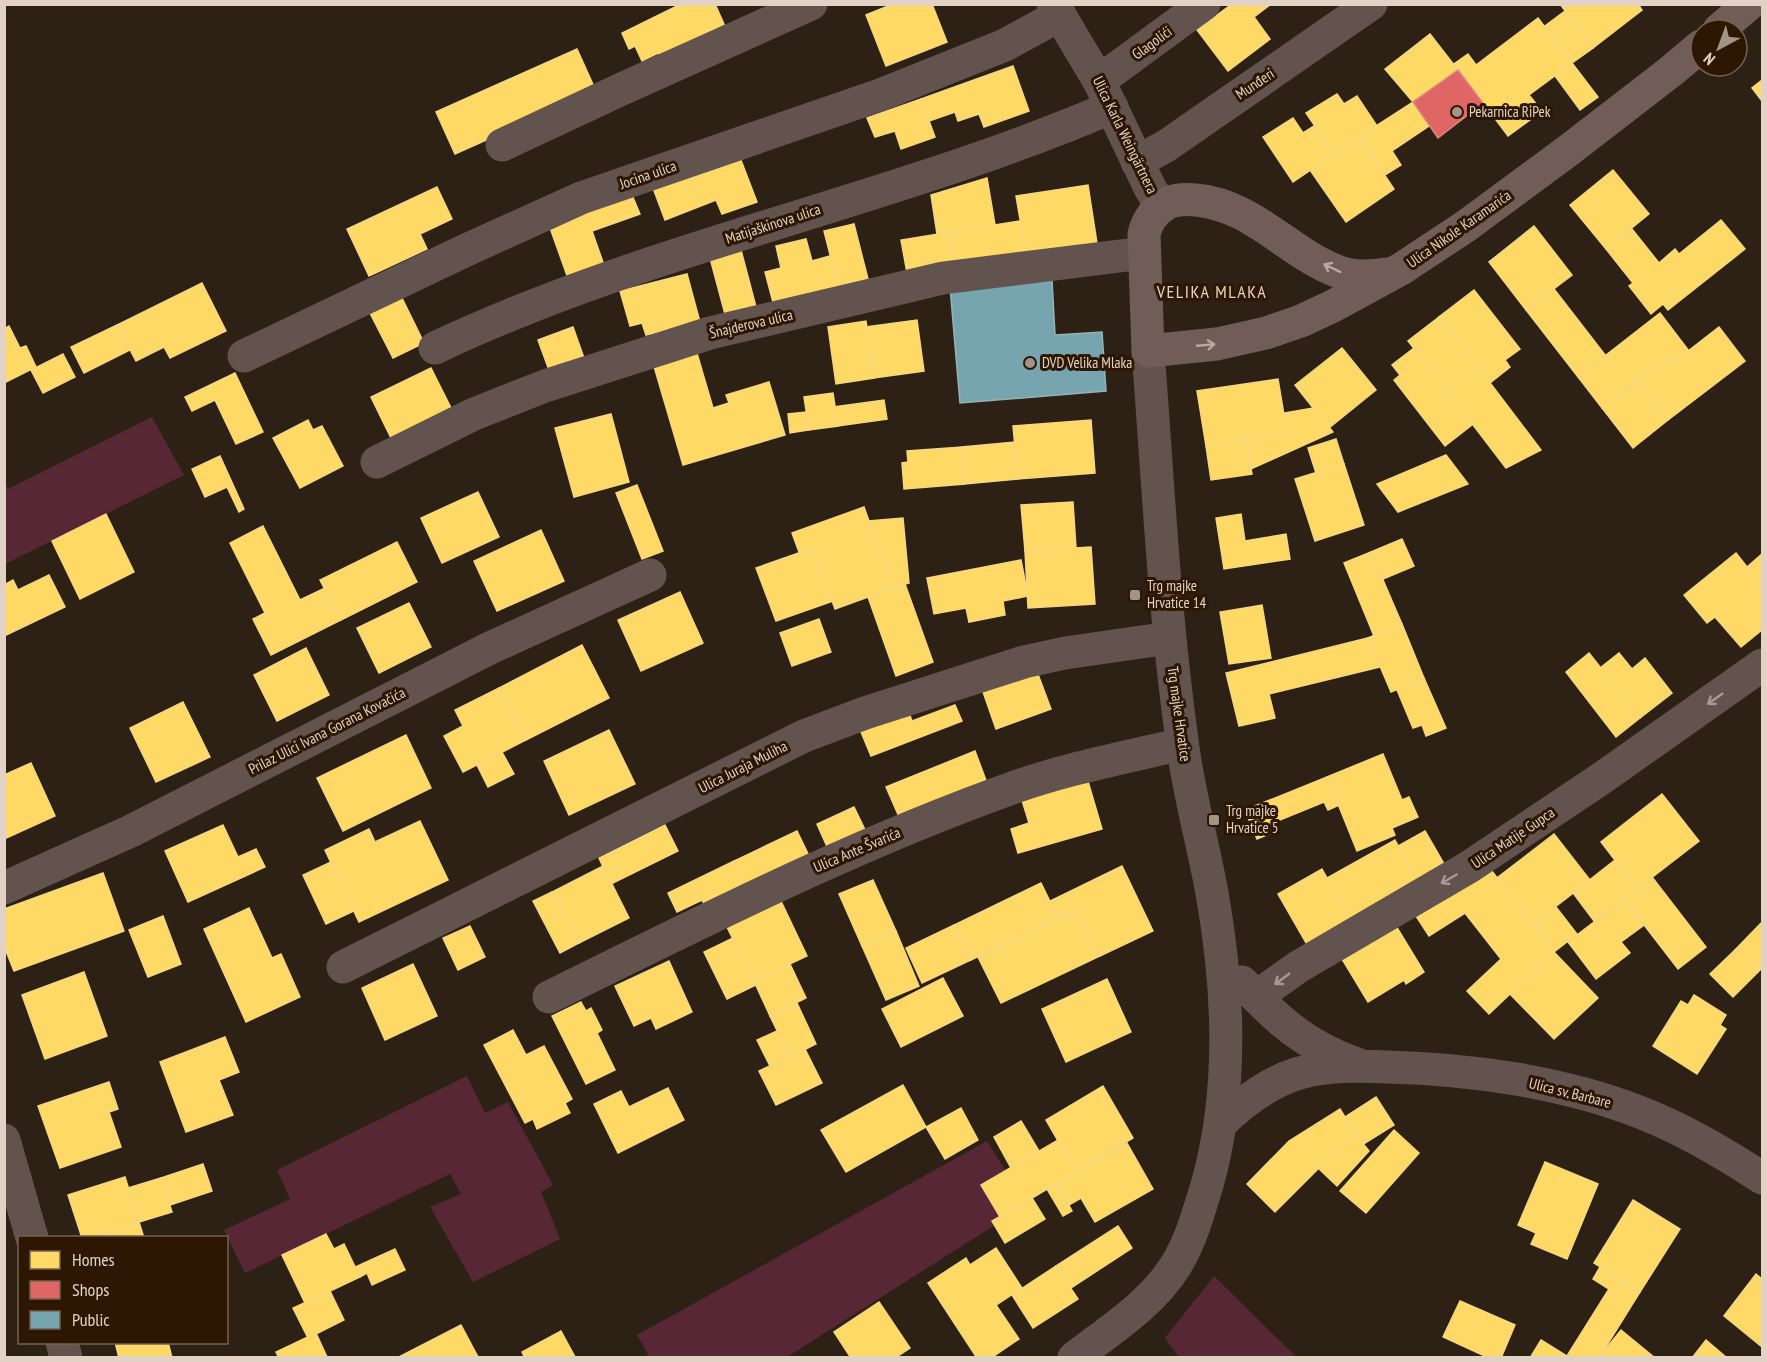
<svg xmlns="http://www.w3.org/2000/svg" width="1767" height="1362" font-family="'PT Sans Narrow',sans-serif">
<rect width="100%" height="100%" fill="#2d2115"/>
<g fill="#582735">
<path d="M152,417L184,475L5,564V482L8,489Z"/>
<path d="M467,1076L485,1113L508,1102L553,1185L541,1192L560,1239L473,1282L430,1207L461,1194L450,1174L245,1273L224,1230L290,1199L277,1170Z"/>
<path d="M987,1141L1006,1171L981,1185L1000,1217L995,1225L787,1357H644L648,1354L637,1335Z"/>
<path d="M1214,1276L1289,1350L1296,1357H1179L1165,1338Z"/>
</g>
<g fill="#ffd966" stroke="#f6d782" stroke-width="1.5">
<path d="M681,4H715L727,31L663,63L658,53L642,61L635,46L629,49L622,33Z"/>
<path d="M893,4H932L947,42L886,66L866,15Z"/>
<path d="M1232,4H1271L1254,17L1270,39L1228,71L1197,30Z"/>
<path d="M1560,4H1638L1642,10L1593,48Z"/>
<path d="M1565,11L1593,48L1572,63L1545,26Z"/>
<path d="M1538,18L1572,63L1529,95L1542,111L1508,136L1454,64L1468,54L1476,65Z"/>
<path d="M1430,34L1458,70L1413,102L1385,69Z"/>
<path d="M577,49L596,91L455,154L436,112Z"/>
<path d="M1572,63L1598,97L1580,110L1555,76Z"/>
<path d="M1013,66L1029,111L984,127L979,114L958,121L955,112L929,121L921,99Z"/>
<path d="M1762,80V101L1752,88Z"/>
<path d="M1337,94L1344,104L1357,96L1377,126L1334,154L1306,113Z"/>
<path d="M921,99L935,137L901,149L895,131L875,137L867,118Z"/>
<path d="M1413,102L1429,126L1392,151L1401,165L1385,175L1359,137Z"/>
<path d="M1293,118L1303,133L1314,126L1334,154L1293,182L1263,137Z"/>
<path d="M1359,137L1394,189L1346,222L1310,170Z"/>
<path d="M739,155L757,202L722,214L716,200L665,220L653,188Z"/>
<path d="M1613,170L1649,214L1606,249L1570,205Z"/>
<path d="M987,178L995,225L937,234L931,195Z"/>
<path d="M1088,185L1097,243L1026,254L1016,196Z"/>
<path d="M437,187L452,219L420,234L427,249L369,276L347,229Z"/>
<path d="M632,195L640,214L592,231L605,268L569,281L549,225Z"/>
<path d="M1721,220L1745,249L1668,310L1663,304L1651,314L1629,286L1633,283L1606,249L1632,229L1659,263L1675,249L1679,254Z"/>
<path d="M1020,221L1026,254L956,266L950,232Z"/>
<path d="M854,224L869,283L839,290L824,231Z"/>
<path d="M1534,226L1572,275L1526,310L1489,262Z"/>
<path d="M950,232L956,266L907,273L901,240Z"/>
<path d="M806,239L812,261L830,256L839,290L774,306L765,272L781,268L776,246Z"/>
<path d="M741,250L756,307L725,314L710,258Z"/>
<path d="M687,274L700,322L646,335L642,323L630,326L620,291Z"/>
<path d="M202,283L226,331L170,358L164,347L136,361L117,325Z"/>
<path d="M1554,289L1605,355L1578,377L1526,310Z"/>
<path d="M1474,290L1520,349L1505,360L1510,367L1490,383L1439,317Z"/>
<path d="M400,294L424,343L393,358L368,309Z"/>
<path d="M1660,313L1689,351L1670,365L1665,359L1602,408L1578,377Z"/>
<path d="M1439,317L1478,367L1447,391L1408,341Z"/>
<path d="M917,320L924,371L874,378L866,327Z"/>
<path d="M866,321L874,378L836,384L828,327Z"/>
<path d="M117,325L130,350L84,373L71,347Z"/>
<path d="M9,326L20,348L26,346L36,367L4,383V329Z"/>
<path d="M573,327L584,358L549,370L538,340Z"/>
<path d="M1719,327L1745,361L1668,420L1637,381L1665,359L1670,365Z"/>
<path d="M1342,348L1376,390L1329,428L1295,385Z"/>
<path d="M1414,348L1473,424L1445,446L1394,380L1400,375L1392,365Z"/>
<path d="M696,350L713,408L729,403L726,395L769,382L785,435L683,465L653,363Z"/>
<path d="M63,354L75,377L43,393L31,370Z"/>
<path d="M1478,367L1541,450L1506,468L1447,391Z"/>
<path d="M431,368L451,408L391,438L371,397Z"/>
<path d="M235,373L263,432L236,444L215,400L192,411L185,397Z"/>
<path d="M1278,379L1287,433L1206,446L1197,391Z"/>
<path d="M1637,381L1668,420L1633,448L1602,408Z"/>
<path d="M833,393L838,426L809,430L804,397Z"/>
<path d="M884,400L887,419L838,426L834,407Z"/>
<path d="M1313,408L1333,432L1251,469L1246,439L1287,433L1284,413Z"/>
<path d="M806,412L809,430L790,433L788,414Z"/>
<path d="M611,414L629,482L574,497L555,428Z"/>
<path d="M308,420L313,430L322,426L343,466L300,488L273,438Z"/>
<path d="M1091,420L1095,473L1018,479L1013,426Z"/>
<path d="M1246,439L1252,474L1211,480L1206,446Z"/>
<path d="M1336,439L1344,464L1316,473L1308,448Z"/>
<path d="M1015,442L1018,479L965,484L962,447Z"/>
<path d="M962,447L965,484L904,489L902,463L908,462L907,451Z"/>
<path d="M1446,455L1468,484L1398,512L1377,484Z"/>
<path d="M220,456L244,509L239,512L227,487L205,497L192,469Z"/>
<path d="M1344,464L1364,525L1315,541L1295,479Z"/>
<path d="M637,485L663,551L642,559L616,493Z"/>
<path d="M478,492L499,537L442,563L421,518Z"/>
<path d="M1073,502L1076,548L1025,551L1021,505Z"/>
<path d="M864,507L893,588L835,609L813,548L799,552L792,533Z"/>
<path d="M106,514L134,572L80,599L52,541Z"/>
<path d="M1241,514L1245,541L1286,534L1290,559L1224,569L1216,518Z"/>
<path d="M903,518L909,583L893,588L869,521Z"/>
<path d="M263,526L300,600L325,588L341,620L271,655L253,619L265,613L230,543Z"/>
<path d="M541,530L564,581L497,611L474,561Z"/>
<path d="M1402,539L1414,566L1383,579L1371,552Z"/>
<path d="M397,542L417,582L341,620L320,580Z"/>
<path d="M1091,547L1095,604L1028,608L1025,551Z"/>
<path d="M813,548L833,601L776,621L756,568Z"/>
<path d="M1371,552L1402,624L1374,636L1344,563Z"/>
<path d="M1736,553L1762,586V630L1741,647L1715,617L1707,623L1684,595Z"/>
<path d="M1762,554V586L1747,567Z"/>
<path d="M1021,560L1028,596L1003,601L1005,615L969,622L966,608L934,614L927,578Z"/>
<path d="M49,575L65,607L4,636V585L13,580L18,590Z"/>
<path d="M905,584L933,662L896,676L868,597Z"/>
<path d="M680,592L703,643L641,671L618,620Z"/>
<path d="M409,603L431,647L379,673L357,628Z"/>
<path d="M1262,605L1271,658L1229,664L1220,612Z"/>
<path d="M819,619L831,652L792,666L780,633Z"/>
<path d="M1402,624L1424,678L1391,692L1368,638Z"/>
<path d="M1368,638L1380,667L1269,694L1275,718L1239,726L1226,673Z"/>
<path d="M582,645L609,698L526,740L499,688Z"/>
<path d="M306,648L329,695L277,721L254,675Z"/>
<path d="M1589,653L1640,718L1616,737L1566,672Z"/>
<path d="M1619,653L1632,669L1645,658L1672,693L1640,718L1600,668Z"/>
<path d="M1036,669L1051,709L996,729L982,689Z"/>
<path d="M1424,678L1446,728L1426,736L1422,725L1413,728L1397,690Z"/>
<path d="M499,688L526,740L463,772L444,736L463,726L455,710Z"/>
<path d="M183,702L210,757L156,782L130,728Z"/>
<path d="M955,705L962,721L871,756L861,732L909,713L912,721Z"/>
<path d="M609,730L635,784L569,815L544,761Z"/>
<path d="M406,735L431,788L343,831L317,778Z"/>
<path d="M975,751L987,783L900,819L886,787Z"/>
<path d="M502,752L514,774L488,787L477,765Z"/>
<path d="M1383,754L1402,800L1409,797L1418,817L1392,828L1395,835L1357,851L1327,777Z"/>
<path d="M31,763L55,816L4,839V775Z"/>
<path d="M1327,777L1339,805L1328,810L1324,802L1270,824L1274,832L1257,839L1245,810Z"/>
<path d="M1087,778L1102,829L1018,853L1011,829L1029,823L1021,797Z"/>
<path d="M1662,794L1699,841L1637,889L1601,842Z"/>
<path d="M854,807L867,834L829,851L817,824Z"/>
<path d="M420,821L448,880L359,922L325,850L369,829L375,842Z"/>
<path d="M223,825L238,857L256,849L265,867L188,902L165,851Z"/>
<path d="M665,825L678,851L611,884L599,858Z"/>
<path d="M797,831L810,858L747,888L734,861Z"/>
<path d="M1425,831L1447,869L1420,885L1398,846Z"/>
<path d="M1554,834L1590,880L1533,924L1497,878Z"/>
<path d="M1395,840L1420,885L1352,923L1327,878Z"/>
<path d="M1615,860L1637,889L1594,921L1573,893Z"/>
<path d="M734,861L747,888L706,908L702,900L677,912L668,893Z"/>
<path d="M331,862L354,911L326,924L303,875Z"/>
<path d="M603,866L629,918L579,943L552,892Z"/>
<path d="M1122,866L1153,931L1100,956L1077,909L1058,918L1050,901Z"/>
<path d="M1488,866L1554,952L1489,1014L1467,991L1501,959L1465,913L1429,936L1414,913Z"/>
<path d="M1322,869L1352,923L1309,948L1278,894Z"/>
<path d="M103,873L124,931L14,971L4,946V909Z"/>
<path d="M1652,877L1706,947L1678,969L1624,899Z"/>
<path d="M873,880L896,931L862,946L839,894Z"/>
<path d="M1041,883L1058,918L971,960L954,925Z"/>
<path d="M552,892L579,943L560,953L533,901Z"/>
<path d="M779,897L807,956L754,981L725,923Z"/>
<path d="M1624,899L1644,925L1621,942L1630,953L1596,979L1568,942Z"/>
<path d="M1556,907L1577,934L1554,952L1533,924Z"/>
<path d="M249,908L272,958L281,954L300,997L246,1022L204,929Z"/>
<path d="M1077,909L1100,956L1001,1003L978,957Z"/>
<path d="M163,916L181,964L148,977L129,930Z"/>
<path d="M1762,922V968L1758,972L1735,950Z"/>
<path d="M954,925L971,960L922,983L906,948Z"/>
<path d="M470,926L485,957L458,970L443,938Z"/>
<path d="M1396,926L1424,972L1406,984L1404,980L1368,1002L1342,959Z"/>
<path d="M896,931L919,986L886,1000L862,946Z"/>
<path d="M733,938L756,985L727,999L704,952Z"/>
<path d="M1735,950L1758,972L1733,997L1710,974Z"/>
<path d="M1554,952L1598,998L1554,1039L1510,994Z"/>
<path d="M669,961L692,1012L656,1029L651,1018L634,1026L615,986Z"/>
<path d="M413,964L437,1016L385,1040L362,988Z"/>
<path d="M790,964L806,998L770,1016L754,981Z"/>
<path d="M84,972L107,1036L45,1059L22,995Z"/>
<path d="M943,978L963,1016L901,1047L882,1009Z"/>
<path d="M1107,979L1131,1032L1066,1062L1042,1009Z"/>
<path d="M1694,995L1726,1015L1720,1025L1726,1029L1697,1074L1653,1046L1681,1001L1688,1005Z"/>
<path d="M581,1002L586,1011L591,1008L602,1030L597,1033L615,1070L586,1084L552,1016Z"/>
<path d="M797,1003L816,1044L790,1057L770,1016Z"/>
<path d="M513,1030L526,1055L544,1046L572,1099L565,1103L570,1113L537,1129L533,1119L525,1123L484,1045Z"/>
<path d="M777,1031L790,1057L770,1066L757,1040Z"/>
<path d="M225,1037L239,1072L219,1080L233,1115L186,1132L160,1062Z"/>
<path d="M805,1049L822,1083L776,1105L759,1071Z"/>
<path d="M109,1082L118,1109L109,1112L121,1147L60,1168L38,1106Z"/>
<path d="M903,1085L926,1127L846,1172L821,1130Z"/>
<path d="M1103,1086L1133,1138L1076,1172L1046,1120Z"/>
<path d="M668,1088L684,1120L618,1153L594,1104L621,1091L629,1107Z"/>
<path d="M1376,1097L1394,1125L1362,1145L1345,1117Z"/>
<path d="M961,1108L978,1140L945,1159L926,1127Z"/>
<path d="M1340,1109L1356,1135L1316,1166L1318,1169L1275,1212L1247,1184L1289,1141Z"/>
<path d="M1021,1121L1039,1151L1011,1168L994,1137Z"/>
<path d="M1394,1130L1419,1153L1366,1213L1340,1191Z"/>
<path d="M1356,1135L1369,1151L1337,1186L1316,1166Z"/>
<path d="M1058,1140L1076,1172L1000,1217L981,1185Z"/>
<path d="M1127,1143L1153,1189L1095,1222L1081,1198L1069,1205L1057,1183Z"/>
<path d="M1545,1162L1598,1184L1567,1259L1531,1244L1536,1233L1518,1225Z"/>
<path d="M203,1164L212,1191L170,1205L161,1178Z"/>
<path d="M125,1177L139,1222L90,1238H82L68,1195Z"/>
<path d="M161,1178L172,1212L139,1222L128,1188Z"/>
<path d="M1057,1183L1072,1211L1063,1216L1047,1189Z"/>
<path d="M1032,1198L1045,1219L1005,1243L992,1221Z"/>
<path d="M1633,1200L1680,1229L1640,1292L1594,1263Z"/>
<path d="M139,1222L144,1238H90Z"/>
<path d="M1118,1226L1132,1248L1071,1288L1056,1266Z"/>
<path d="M326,1234L334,1249L344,1244L360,1277L305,1303L282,1255Z"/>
<path d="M996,1248L1022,1288L996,1305L1019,1339L991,1358H977L928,1283L966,1258L970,1265Z"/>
<path d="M395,1249L405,1270L372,1285L367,1273L360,1277L355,1267Z"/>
<path d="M1056,1266L1078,1299L1033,1328L1012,1295Z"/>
<path d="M1600,1267L1640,1292L1599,1358H1569L1567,1356L1609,1289L1593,1279Z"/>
<path d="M1756,1274L1762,1279V1347L1724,1316Z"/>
<path d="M330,1291L344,1320L308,1338L293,1308Z"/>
<path d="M1460,1301L1515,1325L1501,1358H1489L1443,1337Z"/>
<path d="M879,1302L910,1348L895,1358H851L834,1332Z"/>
<path d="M461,1325L478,1357L397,1358Z"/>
<path d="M1621,1330L1655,1358H1603L1600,1356Z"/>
<path d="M561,1331L575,1357L525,1358L522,1352Z"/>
<path d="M316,1333L327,1357L279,1358L276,1352Z"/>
<path d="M1541,1340L1567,1356L1569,1358H1530Z"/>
<path d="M1706,1340L1727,1358H1692Z"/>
<path d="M115,1342H168L172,1358H119Z"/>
</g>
<path fill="#e06666" stroke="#e18682" stroke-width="1.5" d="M1458,70L1483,103L1438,138L1413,102Z"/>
<path fill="#76a5af" stroke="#96b2b6" stroke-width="1.5" d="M1052,280L1055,335L1102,332L1106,391L960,403L950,287Z"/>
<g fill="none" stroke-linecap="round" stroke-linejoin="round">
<g stroke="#63534f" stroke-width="33">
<path d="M1053,4L1099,81L1150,188L1162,207"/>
<path d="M1099,81L1204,4"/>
<path d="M502,145L624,88L811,4"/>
<path d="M1137,162L1166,146L1371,4"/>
<path d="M435,348C652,245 892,202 1112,107"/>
<path d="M244,356L462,252L581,198L880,95L1005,45L1060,15"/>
<path d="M377,462L474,414L545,386L710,333L943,278L1144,253"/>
<path d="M4,888L131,831L490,648L650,575"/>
<path d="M343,967L804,736L865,713L1024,662L1065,653L1169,638"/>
<path d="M1242,982C1278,1021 1306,1046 1357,1064"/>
<path d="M549,997C702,922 854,844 1015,787C1069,768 1127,757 1182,744"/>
<path d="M1256,997L1298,967L1469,867L1602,778L1762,665"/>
<path d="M1221,1123C1241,1104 1262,1087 1288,1077C1319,1064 1355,1066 1387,1067C1470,1069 1565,1082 1642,1113C1685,1130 1724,1153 1762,1178"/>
<path d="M4,1140L32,1238"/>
<path d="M62,1342L66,1358"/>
</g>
<path stroke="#63534f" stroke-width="33" d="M1074,1358C1110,1330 1152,1304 1176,1265C1191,1241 1199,1211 1207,1185C1234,1090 1229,989 1212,893C1203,842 1188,792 1182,740C1164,611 1158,481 1148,351"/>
<g stroke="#715d58" stroke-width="33">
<path d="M1719,30L1749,4"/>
<path d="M1389,274C1372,276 1355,278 1339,272C1288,253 1253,205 1196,200C1184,199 1174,199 1164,205C1153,212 1147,222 1144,234L1148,351L1217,344L1266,333L1301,321L1333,306L1401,269L1466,226L1569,150L1670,72L1701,46"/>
</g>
</g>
<defs><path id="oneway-shaft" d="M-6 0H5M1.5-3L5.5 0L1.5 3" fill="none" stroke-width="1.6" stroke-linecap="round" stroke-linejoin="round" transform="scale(1.5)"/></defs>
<g stroke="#baa99f">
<use href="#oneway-shaft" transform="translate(1332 268) rotate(-154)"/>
<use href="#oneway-shaft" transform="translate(1206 345) rotate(-5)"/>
</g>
<g stroke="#a99990">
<use href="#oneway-shaft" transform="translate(1715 699) rotate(145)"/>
<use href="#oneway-shaft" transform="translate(1449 879) rotate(150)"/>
<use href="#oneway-shaft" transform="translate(1282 979) rotate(144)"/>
</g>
<g fill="#a39487" stroke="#2d1602" stroke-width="2">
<circle cx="1457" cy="112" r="6"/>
<circle cx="1030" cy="363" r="6"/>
<rect x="1129" y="589" width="12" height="12" rx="3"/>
<rect x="1208" y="814" width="12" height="12" rx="3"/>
</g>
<g text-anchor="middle" stroke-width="6" stroke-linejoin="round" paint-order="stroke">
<g font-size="15" fill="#e2d2c5" stroke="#2d1602">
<text transform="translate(1152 43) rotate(-36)" y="5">Glagolići</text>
<text transform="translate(1255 84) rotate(-34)" y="5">Munđeri</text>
<text transform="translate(1125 135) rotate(64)" y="5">Ulica Karla Weingärtnera</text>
<text transform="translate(648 175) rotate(-19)" y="5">Jocina ulica</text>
<text transform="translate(773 224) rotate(-18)" y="5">Matijaškinova ulica</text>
<text transform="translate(1459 229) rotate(-35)" y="5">Ulica Nikole Karamarića</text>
<text transform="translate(751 324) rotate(-13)" y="5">Šnajderova ulica</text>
<text transform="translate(1179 714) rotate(82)" y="5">Trg majke Hrvatice</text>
<text transform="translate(327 731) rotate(-27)" y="5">Prilaz Ulici Ivana Gorana Kovačića</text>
<text transform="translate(743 767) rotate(-27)" y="5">Ulica Juraja Muliha</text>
<text transform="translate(1513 838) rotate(-34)" y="5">Ulica Matije Gupca</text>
<text transform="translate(857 850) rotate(-23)" y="5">Ulica Ante Švarića</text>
<text transform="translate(1570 1093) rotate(14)" y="5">Ulica sv. Barbare</text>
</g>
<g font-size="15" fill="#e2d2c5" stroke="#2d1602" text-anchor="start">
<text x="1469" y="117">Pekarnica RiPek</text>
<text x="1042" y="368">DVD Velika Mlaka</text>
<text x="1147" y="591">Trg majke<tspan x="1147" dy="17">Hrvatice 14</tspan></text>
<text x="1226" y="816">Trg majke<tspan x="1226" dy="17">Hrvatice 5</tspan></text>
</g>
<g font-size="18" letter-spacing="1.5" fill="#e2d2c5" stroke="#2d1602">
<text x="1212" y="298">VELIKA MLAKA</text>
</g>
</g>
<rect width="1767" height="1362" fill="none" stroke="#e2d2c5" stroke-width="12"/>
<rect x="18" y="1236" width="210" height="108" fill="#2d1602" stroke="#756150" stroke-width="1.5"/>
<rect x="30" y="1251" width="30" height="18" fill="#ffd966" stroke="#756150" stroke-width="1.5"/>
<text x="72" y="1266" font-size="18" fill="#e2d2c5">Homes</text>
<rect x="30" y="1281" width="30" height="18" fill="#e06666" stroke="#756150" stroke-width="1.5"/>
<text x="72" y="1296" font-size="18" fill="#e2d2c5">Shops</text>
<rect x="30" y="1311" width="30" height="18" fill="#76a5af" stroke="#756150" stroke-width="1.5"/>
<text x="72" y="1326" font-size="18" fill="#e2d2c5">Public</text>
<g transform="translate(1719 48) rotate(221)"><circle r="28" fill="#2d1602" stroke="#756150" stroke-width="1.5"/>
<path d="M0-4.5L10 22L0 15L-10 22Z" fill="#a39487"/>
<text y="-9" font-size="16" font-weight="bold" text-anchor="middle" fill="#e2d2c5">N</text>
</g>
</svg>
